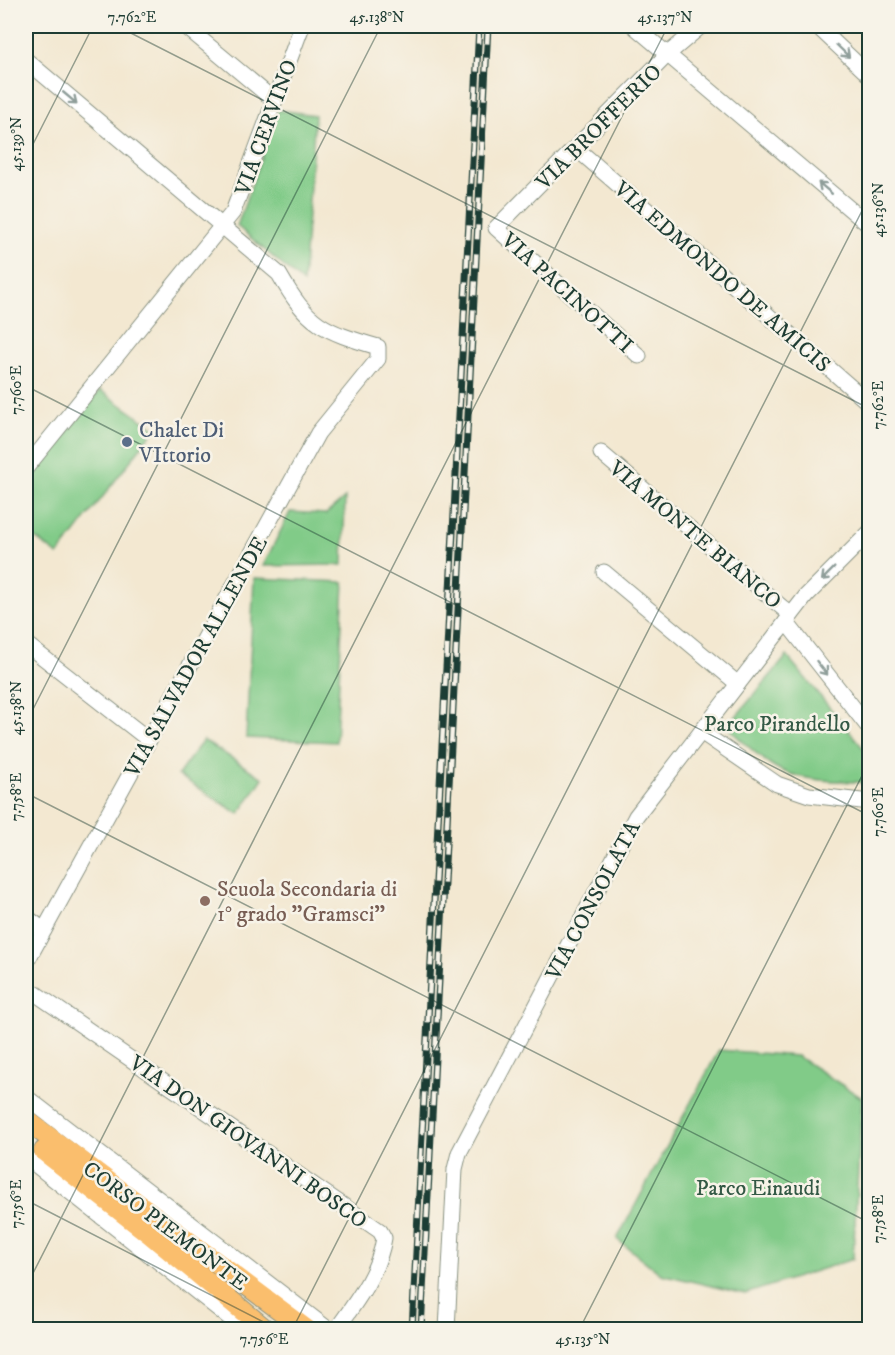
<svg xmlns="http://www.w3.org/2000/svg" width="895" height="1355" font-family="'IM FELL DW Pica',serif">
<rect width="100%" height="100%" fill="#f7f3e8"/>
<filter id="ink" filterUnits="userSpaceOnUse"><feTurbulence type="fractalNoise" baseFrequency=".0167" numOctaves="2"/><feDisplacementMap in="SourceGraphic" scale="12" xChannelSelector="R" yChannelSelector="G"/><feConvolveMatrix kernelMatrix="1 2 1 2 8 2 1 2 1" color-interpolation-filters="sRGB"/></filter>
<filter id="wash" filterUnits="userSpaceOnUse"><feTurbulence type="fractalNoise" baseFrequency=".008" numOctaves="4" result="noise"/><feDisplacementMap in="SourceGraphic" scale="24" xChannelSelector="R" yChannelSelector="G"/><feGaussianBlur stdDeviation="1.35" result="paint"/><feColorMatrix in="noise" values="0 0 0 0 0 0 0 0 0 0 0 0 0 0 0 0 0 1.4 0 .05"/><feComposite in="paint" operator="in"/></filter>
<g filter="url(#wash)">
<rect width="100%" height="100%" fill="#f3e8d1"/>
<g fill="#81cb88" stroke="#50845e" stroke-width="1.5">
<path d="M278,110L315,115L303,283L237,226Z"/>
<path d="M100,390L155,429L58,555L26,531V484Z"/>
<path d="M345,498L343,565L263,566L290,512L326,514Z"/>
<path d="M254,578L344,582L336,742L246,738Z"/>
<path d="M787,656L869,755V783C839,780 800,783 773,766C756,755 741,740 727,727Z"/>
<path d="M203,740L263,778L239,814L178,775Z"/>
<path d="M719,1050L797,1056L862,1098L853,1259L745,1294L661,1274L617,1239Z"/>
</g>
</g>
<g filter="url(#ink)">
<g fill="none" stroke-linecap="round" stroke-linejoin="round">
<g stroke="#899282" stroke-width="17">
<g id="minor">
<path d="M185,26L275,101"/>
<path d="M634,26L870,226"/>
<path d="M817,26L870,76"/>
<path d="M26,60L279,274C308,325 323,331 378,347V359L318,433L26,963"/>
<path d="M577,149L870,404"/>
<path d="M639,356L496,228L668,54L701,26"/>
<path d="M601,453L791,615"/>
<path d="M26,468L233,212L302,26"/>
<path d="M604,572L738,684"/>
<path d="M786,622L870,729"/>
<path d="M26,644L149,740"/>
<path d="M701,732L777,784L809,795L870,802"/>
<path d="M26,917L44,930"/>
<path d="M26,987L380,1231L384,1238C379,1272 356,1302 336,1330"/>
<path d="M26,1097L329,1330"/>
<path d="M26,1157L245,1330"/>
<path d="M447,1330L455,1169L459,1153L636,816L806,596L870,532"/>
</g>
</g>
<g stroke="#899282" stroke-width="22">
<g id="major">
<path d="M26,1120L307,1330"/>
<path d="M44,1151L149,1233L266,1330"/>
</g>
</g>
<use href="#minor" stroke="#fff" stroke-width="15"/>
<use href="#major" stroke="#fabe6d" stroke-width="20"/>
<g stroke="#1f3d34" stroke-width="7">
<g id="rail">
<path d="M412,1330L479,26"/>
<path d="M421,1330L488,26"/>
</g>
</g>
<use href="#rail" stroke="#f7f3e8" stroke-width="4.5" stroke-dasharray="14" stroke-linecap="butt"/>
</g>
<defs><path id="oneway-shaft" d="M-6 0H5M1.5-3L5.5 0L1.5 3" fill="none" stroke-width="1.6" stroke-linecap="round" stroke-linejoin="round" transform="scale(1.5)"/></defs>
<g stroke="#8f9e9a">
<use href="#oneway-shaft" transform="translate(843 51) rotate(44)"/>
<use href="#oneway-shaft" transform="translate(70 98) rotate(40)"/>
<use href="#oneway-shaft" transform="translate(825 188) rotate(-140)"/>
<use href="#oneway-shaft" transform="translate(828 574) rotate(135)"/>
<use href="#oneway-shaft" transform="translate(822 668) rotate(52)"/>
</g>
</g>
<path fill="none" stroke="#1f3d34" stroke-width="1.5" stroke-opacity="0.45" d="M117,26L870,409M26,158L93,26M26,386L870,816M26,723L381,26M26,793L870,1223M26,1200L279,1330M26,1287L668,26M292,1330L870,195M579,1330L870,760M867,1330L870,1324"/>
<circle fill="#5c6f8a" stroke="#f7f3e8" stroke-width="2" cx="127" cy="442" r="6"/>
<circle fill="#8d6e63" stroke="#f7f3e8" stroke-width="2" cx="205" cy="901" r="6"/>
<g text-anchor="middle" stroke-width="5" stroke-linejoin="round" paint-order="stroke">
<g font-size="22" fill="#1f3d34" stroke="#f7f3e8">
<text transform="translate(598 126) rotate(-45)" y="8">VIA BROFFERIO</text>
<text transform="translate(265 127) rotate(-70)" y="8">VIA CERVINO</text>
<text transform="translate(723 276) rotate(41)" y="8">VIA EDMONDO DE AMICIS</text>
<text transform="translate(568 292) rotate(42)" y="8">VIA PACINOTTI</text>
<text transform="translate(696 534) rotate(40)" y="8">VIA MONTE BIANCO</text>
<text transform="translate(195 656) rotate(-61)" y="8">VIA SALVADOR ALLENDE</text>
<text transform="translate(592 900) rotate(-62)" y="8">VIA CONSOLATA</text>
<text transform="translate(249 1141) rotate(35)" y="8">VIA DON GIOVANNI BOSCO</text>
<text transform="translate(166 1225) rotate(37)" y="8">CORSO PIEMONTE</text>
</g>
<g font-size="22" fill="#4e5e75" stroke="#f7f3e8" text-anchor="start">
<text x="139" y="437">Chalet Di<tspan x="139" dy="25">VIttorio</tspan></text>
</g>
<g font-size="22" fill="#335945" stroke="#f7f3e8">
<text x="777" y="731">Parco Pirandello</text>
<text x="758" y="1195">Parco Einaudi</text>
</g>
<g font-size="22" fill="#785e54" stroke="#f7f3e8" text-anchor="start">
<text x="217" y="896">Scuola Secondaria di<tspan x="217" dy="25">1° grado "Gramsci"</tspan></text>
</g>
</g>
<rect width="895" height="1355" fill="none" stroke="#f7f3e8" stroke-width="66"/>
<rect x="33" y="33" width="829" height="1289" fill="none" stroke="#1f3d34" stroke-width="2"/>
<g font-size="15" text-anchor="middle" fill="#1f3d34">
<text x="132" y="22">7.762°E</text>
<text x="377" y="22">45.138°N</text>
<text x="665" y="22">45.137°N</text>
<text transform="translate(16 144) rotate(-90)" y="5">45.139°N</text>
<text transform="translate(878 210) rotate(-90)" y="5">45.136°N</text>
<text transform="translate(16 390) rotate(-90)" y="5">7.760°E</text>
<text transform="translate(878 405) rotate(-90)" y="5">7.762°E</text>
<text transform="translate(16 708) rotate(-90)" y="5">45.138°N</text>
<text transform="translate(16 797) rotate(-90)" y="5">7.758°E</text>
<text transform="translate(878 812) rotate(-90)" y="5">7.760°E</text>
<text transform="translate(16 1204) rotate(-90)" y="5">7.756°E</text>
<text transform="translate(878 1219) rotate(-90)" y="5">7.758°E</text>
<text x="264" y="1344">7.756°E</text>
<text x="583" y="1344">45.135°N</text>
</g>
</svg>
